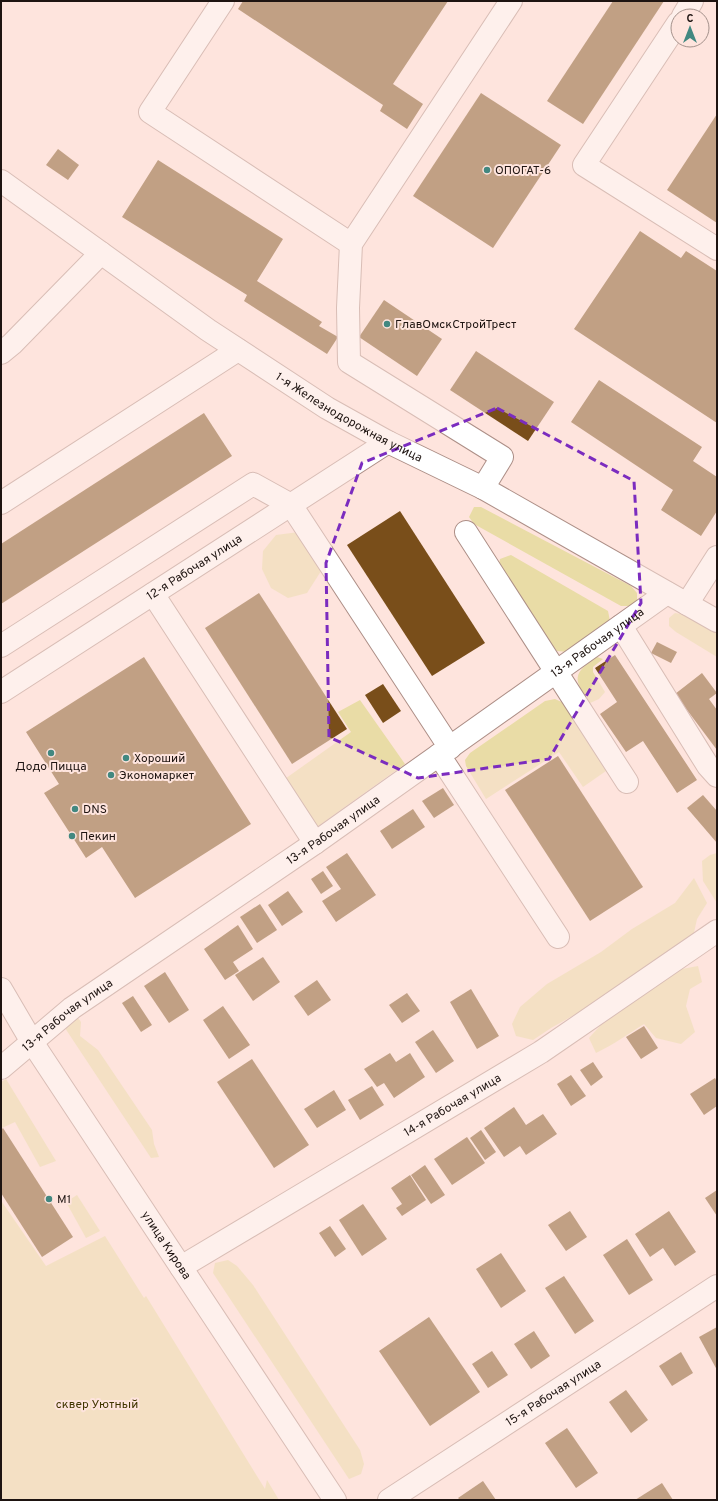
<svg xmlns="http://www.w3.org/2000/svg" width="718" height="1501" font-family="Overpass,sans-serif">
<rect width="100%" height="100%" fill="#fee4dd"/>
<g fill="#e9dca6">
<path d="M474,507H481L631,586L637,593V602L631,606H621L474,524L469,517Z"/>
<path d="M299,532L323,568L307,593L288,598L271,588L262,569L263,551L276,535Z"/>
<path d="M511,555L608,611L610,621L568,652L557,651L549,642L498,569L500,559Z"/>
<path d="M675,613L686,615L717,633V657L676,632L669,626V618Z"/>
<path d="M597,657L603,659L593,667V672L605,692L599,699L590,703C573,680 572,673 597,657Z"/>
<path d="M555,699L566,704L606,771L583,787L559,752L486,799L466,766L465,760L470,753L545,701Z"/>
<path d="M360,700L405,764L314,829L282,781L351,732L338,712Z"/>
<path d="M717,853V903L703,881L702,861L710,855Z"/>
<path d="M694,878L707,903L697,919L693,937L615,992L551,1028L533,1040L516,1036L512,1024L520,1007L547,984L601,952L632,929L675,903Z"/>
<path d="M698,966L702,982L690,989L686,1006L695,1032L681,1044L656,1038L644,1024C628,1034 613,1045 596,1053L589,1038L608,1017L682,969Z"/>
<path d="M76,1015L81,1022L80,1036L98,1050L152,1130L154,1144L159,1157L151,1158L63,1025Z"/>
<path d="M6,1079L56,1161L40,1167L15,1122L2,1128L1,1082Z"/>
<path d="M77,1195L100,1231L86,1238L66,1202Z"/>
<path d="M2,1202L46,1266L105,1236L144,1298L146,1296L265,1489L267,1480L279,1500H1V1203Z"/>
<path d="M228,1260L237,1266L253,1285L360,1450L364,1464L361,1474L349,1479L213,1273L215,1263Z"/>
</g>
<g fill="#794e1a">
<path d="M243,1H448L393,84L423,104L407,129L380,111L383,105L238,9Z"/>
<path d="M613,1H664L583,124L547,101Z"/>
<path d="M481,93L561,145L493,248L413,196Z"/>
<path d="M717,114V223L667,190Z"/>
<path d="M58,149L79,165L68,180L46,165Z"/>
<path d="M158,160L283,239L257,281L322,322L319,326L338,337L327,354L244,301L247,295L122,217Z"/>
<path d="M640,231L681,258L686,251L717,271V423L574,329Z"/>
<path d="M384,300L442,339L417,376L359,337Z"/>
<path d="M476,351L554,402L528,441L450,390Z"/>
<path d="M599,380L702,447L693,461L717,477V511L701,536L661,510L673,490L571,422Z"/>
<path d="M204,413L232,456L1,604V544Z"/>
<path d="M400,511L485,643L432,676L347,545Z"/>
<path d="M259,593L347,729L292,764L205,628Z"/>
<path d="M657,642L677,652L671,663L651,653Z"/>
<path d="M615,655L697,780L677,793L643,741L626,752L600,714L617,702L595,668Z"/>
<path d="M144,657L251,824L135,898L102,847L86,858L44,793L59,784L26,732Z"/>
<path d="M702,673L717,693L709,699L717,710V750L675,694Z"/>
<path d="M383,684L401,711L383,723L365,695Z"/>
<path d="M558,756L643,887L590,921L505,790Z"/>
<path d="M443,788L454,805L434,818L422,801Z"/>
<path d="M703,795L717,811V843L687,808Z"/>
<path d="M413,809L425,827L392,849L380,831Z"/>
<path d="M347,853L376,895L336,922L322,901L341,889L326,867Z"/>
<path d="M323,871L333,886L321,894L311,879Z"/>
<path d="M288,891L303,912L282,926L268,905Z"/>
<path d="M260,904L277,930L257,943L240,917Z"/>
<path d="M238,925L253,949L233,962L239,971L225,980L204,949Z"/>
<path d="M263,957L280,982L253,1001L235,975Z"/>
<path d="M165,972L189,1010L169,1023L144,986Z"/>
<path d="M317,980L331,1000L308,1016L294,996Z"/>
<path d="M471,989L499,1036L477,1049L450,1002Z"/>
<path d="M407,993L420,1011L402,1023L389,1005Z"/>
<path d="M133,996L152,1025L141,1032L122,1003Z"/>
<path d="M223,1006L250,1045L229,1059L203,1020Z"/>
<path d="M644,1026L658,1048L641,1059L626,1037Z"/>
<path d="M433,1030L454,1061L436,1073L415,1042Z"/>
<path d="M390,1053L396,1062L410,1053L425,1077L394,1098L384,1083L377,1087L364,1069Z"/>
<path d="M252,1059L309,1145L274,1168L217,1082Z"/>
<path d="M593,1062L603,1077L591,1086L580,1070Z"/>
<path d="M571,1075L586,1096L571,1106L557,1084Z"/>
<path d="M715,1078L717,1082V1106L704,1115L690,1094Z"/>
<path d="M372,1086L384,1105L360,1120L348,1100Z"/>
<path d="M334,1090L346,1110L317,1128L304,1109Z"/>
<path d="M514,1107L526,1125L543,1114L557,1134L526,1155L520,1146L504,1157L484,1128Z"/>
<path d="M3,1128L73,1237L42,1257L1,1193V1130Z"/>
<path d="M481,1130L496,1152L485,1160L470,1138Z"/>
<path d="M467,1137L485,1163L452,1185L434,1159Z"/>
<path d="M425,1165L445,1195L431,1204L411,1175Z"/>
<path d="M410,1175L426,1200L402,1216L396,1208L402,1204L391,1188Z"/>
<path d="M717,1190V1216L705,1198Z"/>
<path d="M363,1204L387,1239L362,1256L339,1220Z"/>
<path d="M570,1211L587,1237L566,1251L548,1225Z"/>
<path d="M669,1211L696,1252L675,1266L663,1248L650,1257L635,1234Z"/>
<path d="M330,1226L346,1249L335,1257L319,1233Z"/>
<path d="M627,1239L653,1280L629,1295L603,1255Z"/>
<path d="M501,1253L526,1291L501,1308L476,1269Z"/>
<path d="M564,1276L594,1321L575,1334L545,1288Z"/>
<path d="M429,1317L480,1392L430,1426L379,1351Z"/>
<path d="M717,1327V1370L699,1337Z"/>
<path d="M534,1331L550,1356L531,1369L514,1344Z"/>
<path d="M492,1351L508,1375L488,1388L472,1364Z"/>
<path d="M681,1352L693,1373L672,1386L659,1366Z"/>
<path d="M626,1390L648,1420L631,1433L609,1402Z"/>
<path d="M567,1428L598,1473L576,1488L545,1443Z"/>
<path d="M483,1481L496,1500H460L458,1498Z"/>
<path d="M662,1483L673,1500H635Z"/>
</g>
<g fill="none" stroke-linecap="round" stroke-linejoin="round">
<g stroke="#ad8f87" stroke-width="24">
<g id="minor">
<path d="M223,1L150,112L351,244"/>
<path d="M683,16L692,1"/>
<path d="M678,23L584,165L717,249"/>
<path id="s1" d="M1,181L208,330L327,408L388,442L483,488L717,621"/>
<path d="M1,353L12,344L101,253"/>
<path d="M483,488L502,457L349,362L348,308L351,244L511,1"/>
<path d="M1,503L238,350"/>
<path d="M466,532L627,782"/>
<path d="M153,594L315,843"/>
<path d="M687,604L717,557"/>
<path d="M621,626L708,766L717,776"/>
<path d="M1,646L253,484L291,505L450,748"/>
<path id="s2" d="M1,692L388,442"/>
<path d="M439,755L558,937"/>
<path id="s3" d="M1,1068L72,1008L315,843L667,593"/>
<path id="s4" d="M181,1267L541,1052L717,931"/>
<path id="s5" d="M389,1500L717,1286"/>
</g>
</g>
<g stroke="#ad8f87" stroke-width="24">
<g id="major">
<path id="s6" d="M1,989L32,1042L335,1500"/>
</g>
</g>
<use href="#minor" stroke="#fff" stroke-width="22"/>
<use href="#major" stroke="#fff" stroke-width="22"/>
</g>
<path d="M0 0H718V1501H0ZM497,408L634,481L641,603L549,759L418,778L329,737L326,563L362,463Z" fill="#fee4dd" fill-opacity=".55" fill-rule="evenodd"/>
<path fill="none" stroke="#7b2cbf" stroke-width="3" stroke-dasharray="8 5" stroke-linejoin="round" d="M497,408L634,481L641,603L549,759L418,778L329,737L326,563L362,463Z"/>
<g fill="#428880" stroke="#fee4dd" stroke-width="1.5">
<circle cx="487" cy="170" r="4"/>
<circle cx="387" cy="324" r="4"/>
<circle cx="51" cy="753" r="4"/>
<circle cx="126" cy="758" r="4"/>
<circle cx="111" cy="775" r="4"/>
<circle cx="75" cy="809" r="4"/>
<circle cx="72" cy="836" r="4"/>
<circle cx="49" cy="1199" r="4"/>
</g>
<g text-anchor="middle" stroke-width="4" stroke-linejoin="round" paint-order="stroke">
<g font-size="12" fill="#1e1411" stroke="#fee4dd" text-anchor="start">
<text x="495" y="174">ОПОГАТ-6</text>
<text x="395" y="328">ГлавОмскСтройТрест</text>
<text x="134" y="762">Хороший</text>
<text x="51" y="770" text-anchor="middle">Додо Пицца</text>
<text x="119" y="779">Экономаркет</text>
<text x="83" y="813">DNS</text>
<text x="80" y="840">Пекин</text>
<text x="57" y="1203">М1</text>
</g>
<g font-size="12" fill="#1e1411" stroke="#fee4dd">
<text dy="4" stroke="none"><textPath href="#s1" startOffset="421">1-я Железнодорожная улица</textPath></text>
<text dy="4" stroke="none"><textPath href="#s2" startOffset="230">12-я Рабочая улица</textPath></text>
<text dy="4" stroke="none"><textPath href="#s3" startOffset="733">13-я Рабочая улица</textPath></text>
<text dy="4" stroke="none"><textPath href="#s3" startOffset="409">13-я Рабочая улица</textPath></text>
<text dy="4" stroke="none"><textPath href="#s3" startOffset="85">13-я Рабочая улица</textPath></text>
<text dy="4" stroke="none"><textPath href="#s4" startOffset="316">14-я Рабочая улица</textPath></text>
<text dy="4" stroke="none"><textPath href="#s6" startOffset="305">улица Кирова</textPath></text>
<text dy="4" stroke="none"><textPath href="#s5" startOffset="196">15-я Рабочая улица</textPath></text>
</g>
<g font-size="12" fill="#403500" stroke="#fee4dd">
<text x="97" y="1408">сквер Уютный</text>
</g>
</g>
<rect width="718" height="1501" fill="none" stroke="#1e1411" stroke-width="4"/>
<g transform="translate(690 28)"><circle r="19" fill="#fee4dd" stroke="#a4918b"/>
<path d="M0-3L7 15L0 10L-7 15Z" fill="#428880"/>
<text y="-6" font-size="11" font-weight="bold" text-anchor="middle" fill="#1e1411">С</text>
</g>
</svg>
